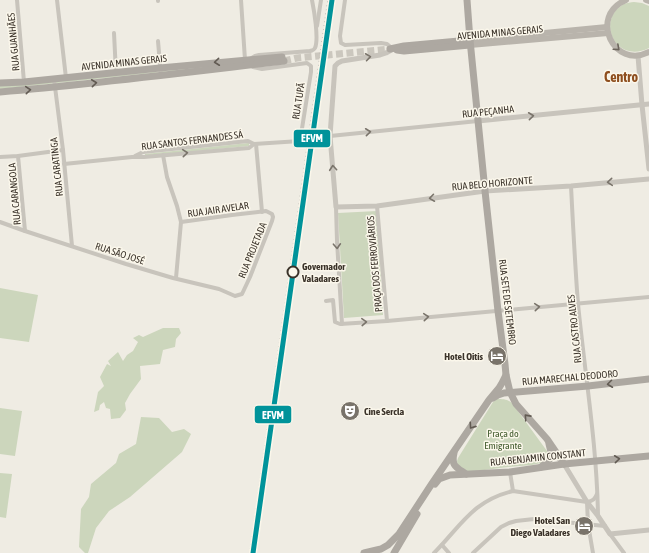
<svg xmlns="http://www.w3.org/2000/svg" width="649" height="553" font-family="'Asap Condensed',sans-serif">
<rect width="100%" height="100%" fill="#efece3"/>
<g fill="#ccd6bc">
<path d="M634,2L642,3L649,6V48C615,65 595,19 624,4C627,3 631,2 634,2Z"/>
<path d="M249,63L0,89V86Z"/>
<path d="M248,143H249V146L145,156V154Z"/>
<path d="M377,211L383,315L344,318L338,213Z"/>
<path d="M0,288L38,295L29,342L0,338Z"/>
<path d="M163,328H179L181,333L176,339L175,347L163,350L160,364L140,366L141,379L130,394L125,403L126,410L120,418L111,419L110,409L106,408L104,402L100,405L99,410L94,412L98,392L104,386L100,377L107,364L111,366L108,361L118,352L123,361L127,355L133,351L138,342L133,338L139,335L143,337Z"/>
<path d="M497,399C503,399 507,399 512,403L547,451L549,454L547,459L541,463L532,465L508,467L469,472L458,467L457,461L458,458L493,402Z"/>
<path d="M0,408L22,411L15,456L0,454Z"/>
<path d="M141,417L159,418L172,432L184,429L191,434L182,452L130,497L109,511L96,528L88,553H85L79,547L81,509L89,497L91,484L116,463L119,454L136,444Z"/>
<path d="M0,473L12,474L6,518L0,517Z"/>
</g>
<g fill="none" stroke-linecap="round" stroke-linejoin="round">
<path stroke="#cbc7be" stroke-width="7" stroke-dasharray="7 3.5" stroke-linecap="butt" d="M284,61L297,58L390,49"/>
<g stroke="#c8c4bc" stroke-width="4">
<path d="M17,0L24,82"/>
<path d="M57,0L66,78"/>
<path d="M241,0L245,60"/>
<path d="M345,0L340,36L341,43L345,45L381,43L387,44L393,49"/>
<path d="M158,1V0"/>
<path d="M317,26L321,0"/>
<path d="M114,33L116,73"/>
<path d="M158,41L161,76"/>
<path d="M250,59L255,56L259,55L310,51C313,50 313,51 315,48C319,39 314,10 312,0"/>
<path d="M54,79L63,150L72,246"/>
<path d="M330,136L478,121"/>
<path d="M256,144L262,212"/>
<path d="M163,155L167,177L177,206L181,222L176,278"/>
<path d="M18,156L25,231"/>
<path d="M135,156L143,152L248,141L254,144"/>
<path d="M0,157L18,156L63,150"/>
<path d="M64,164L132,157H144L249,148L254,144L300,141L311,72V66L307,63L262,69L253,67"/>
<path d="M571,186C573,225 575,265 578,304C585,375 597,445 598,516"/>
<path d="M377,206L387,321"/>
<path d="M336,207L337,241L342,324"/>
<path d="M0,222L25,231L126,264L173,278L219,289L235,296L242,294L250,277L272,221L273,217L272,214L266,211L232,215L181,222"/>
<path d="M326,301L333,300L335,322L340,324L387,321L649,297"/>
<path d="M510,472L513,491"/>
<path d="M587,502L588,524L593,553"/>
<path d="M610,534L624,553"/>
<path d="M442,545L449,553"/>
<path d="M434,553C461,526 472,501 513,491L587,502C593,501 595,499 597,494"/>
<path d="M473,553L501,527L509,523L516,521L534,519L605,526"/>
</g>
<g stroke="#c8c4bc" stroke-width="5">
<path d="M393,49L386,53L380,55L342,61L338,63L335,66L330,136L336,207L377,206L485,191L571,186L649,179"/>
<path d="M638,56L642,105L649,169"/>
<path d="M478,121L649,104"/>
<path d="M564,464L587,502L598,516L610,534L649,530"/>
</g>
<g stroke="#b9b4ac" stroke-width="6">
<path d="M626,0C588,16 614,70 649,52"/>
<path d="M646,0L649,1"/>
<path d="M470,40L607,27"/>
<path d="M470,45L608,33"/>
</g>
<g stroke="#ada8a1" stroke-width="7">
<path d="M390,49L404,46L470,40"/>
<path d="M397,50L404,51L470,45"/>
<path d="M0,83L24,82L160,68L282,57"/>
<path d="M0,92C95,84 190,72 284,61"/>
<path d="M506,375L510,392L516,404L547,439L564,464"/>
<path d="M493,398L498,395L504,393L588,386L649,379"/>
<path d="M454,453C451,466 456,467 466,474"/>
<path d="M541,467L550,459L551,452L549,444"/>
<path d="M435,484L439,479L450,475L510,472L564,464L649,456"/>
<path d="M364,553L381,549L388,545L399,534L431,485L489,400L499,388L502,383L506,375L505,364L498,311L485,191L470,40L467,0"/>
<path d="M394,553L417,514"/>
</g>
<path stroke="#b0aca6" stroke-width="1.5" stroke-dasharray="1 3" stroke-linecap="butt" d="M250,553L328,0"/>
<g stroke="#fbf7eb" stroke-width="8">
<path id="rail-1" d="M253,553L332,0"/>
</g>
<use href="#rail-1" stroke="#00939a" stroke-width="5"/>
</g>
<defs><path id="oneway-chevron" d="M-2-3.5L2.5 0L-2 3.5" fill="none" stroke-width="1.6" stroke-linecap="round" stroke-linejoin="round"/></defs>
<use stroke="#6d665d" href="#oneway-chevron" transform="translate(617 48) rotate(42)"/>
<g stroke="#7a746b">
<use href="#oneway-chevron" transform="translate(368 57) rotate(-8)"/>
<use href="#oneway-chevron" transform="translate(531 116) rotate(-6)"/>
<use href="#oneway-chevron" transform="translate(368 132) rotate(-6)"/>
<use href="#oneway-chevron" transform="translate(185 153) rotate(-5)"/>
<use href="#oneway-chevron" transform="translate(333 168) rotate(-95)"/>
<use href="#oneway-chevron" transform="translate(610 182) rotate(175)"/>
<use href="#oneway-chevron" transform="translate(432 198) rotate(172)"/>
<use href="#oneway-chevron" transform="translate(337 246) rotate(87)"/>
<use href="#oneway-chevron" transform="translate(537 307) rotate(-5)"/>
<use href="#oneway-chevron" transform="translate(426 317) rotate(-5)"/>
<use href="#oneway-chevron" transform="translate(364 322) rotate(-3)"/>
</g>
<g stroke="#625b53">
<use href="#oneway-chevron" transform="translate(217 62) rotate(174)"/>
<use href="#oneway-chevron" transform="translate(94 83) rotate(-6)"/>
<use href="#oneway-chevron" transform="translate(28 90) rotate(-5)"/>
<use href="#oneway-chevron" transform="translate(610 384) rotate(173)"/>
<use href="#oneway-chevron" transform="translate(527 417) rotate(-132)"/>
<use href="#oneway-chevron" transform="translate(472 426) rotate(125)"/>
<use href="#oneway-chevron" transform="translate(617 459) rotate(-6)"/>
</g>
<defs>
<g id="hotel-disc" transform="scale(1)"><circle r="9.5" fill="#79736a" stroke="#fbf7eb"/><path d="M-6-4.5h1.5V1H6V5H4.5V3h-9V5H-6ZM-4 0a1.8 1.8 0 1 1 3.6 0ZM.5 0V-2.5h3Q6-2.5 6 0Z" fill="#fff"/></g>
<g id="theatre-disc" transform="scale(1)"><circle r="9.5" fill="#79736a" stroke="#fbf7eb"/><path d="M-5-5.5Q0-4 5-5.5V0Q5 5 0 6Q-5 5-5 0ZM-3.3-2.5H-1v1.5H-3.3ZM1-2.5H3.3v1.5H1ZM-2.8 1Q0 5.5 2.8 1Z" fill="#fff"/></g>
</defs>
<g fill-rule="evenodd">
<use href="#hotel-disc" x="497" y="356"/>
<use href="#theatre-disc" x="350" y="411"/>
<use href="#hotel-disc" x="584" y="526"/>
</g>
<circle fill="#fbf7eb" stroke="#3a3229" stroke-width="2" cx="293" cy="272" r="5.5"/>
<g text-anchor="middle" stroke-width="3" stroke-linejoin="round" paint-order="stroke">
<g font-size="10" fill="#3a3229" stroke="#fbf7eb">
<text transform="translate(500 32) rotate(-5)" y="4">AVENIDA MINAS GERAIS</text>
<text transform="translate(13 42) rotate(-95)" y="4">RUA GUANHÃES</text>
<text transform="translate(124 62) rotate(-6)" y="4">AVENIDA MINAS GERAIS</text>
<text transform="translate(298 101) rotate(-81)" y="4">RUA TUPÃ</text>
<text transform="translate(488 111) rotate(-6)" y="4">RUA PEÇANHA</text>
<text transform="translate(192 140) rotate(-7)" y="4">RUA SANTOS FERNANDES SÁ</text>
<text transform="translate(56 167) rotate(-96)" y="4">RUA CARATINGA</text>
<text transform="translate(492 183) rotate(-5)" y="4">RUA BELO HORIZONTE</text>
<text transform="translate(14 194) rotate(-95)" y="4">RUA CARANGOLA</text>
<text transform="translate(218 209) rotate(-8)" y="4">RUA JAIR AVELAR</text>
<text transform="translate(252 250) rotate(-68)" y="4">RUA PROJETADA</text>
<text transform="translate(120 253) rotate(18)" y="4">RUA SÃO JOSÉ</text>
<text transform="translate(374 264) rotate(-95)" y="4">PRAÇA DOS FERROVIÁRIOS</text>
<text transform="translate(508 302) rotate(83)" y="4">RUA SETE DE SETEMBRO</text>
<text transform="translate(574 329) rotate(-96)" y="4">RUA CASTRO ALVES</text>
<text transform="translate(570 377) rotate(-5)" y="4">RUA MARECHAL DEODORO</text>
<text transform="translate(538 457) rotate(-6)" y="4">RUA BENJAMIN CONSTANT</text>
</g>
<g font-size="10" font-weight="bold" fill="#3a3229" stroke="#fbf7eb" text-anchor="start">
<text x="302" y="270">Governador<tspan x="302" dy="12">Valadares</tspan></text>
</g>
<g font-size="10" font-weight="bold" fill="#3a3229" stroke="#fbf7eb" text-anchor="end">
<text x="483" y="360">Hotel Oitis</text>
<text x="364" y="415" text-anchor="start">Cine Sercla</text>
<text x="570" y="524">Hotel San<tspan x="570" dy="12">Diego Valadares</tspan></text>
</g>
<g font-size="10" fill="#405a2c" stroke="#fbf7eb">
<text x="503" y="437">Praça do<tspan x="503" dy="12">Emigrante</tspan></text>
</g>
<g font-size="14" font-weight="bold" fill="#8e4e1e" stroke="#fbf7eb">
<text x="621" y="82">Centro</text>
</g>
</g>
<g stroke="#fbf7eb" stroke-width="1.5">
<rect x="293" y="129" width="38" height="19" rx="4" fill="#00939a"/>
<rect x="254" y="405" width="38" height="19" rx="4" fill="#00939a"/>
</g>
<g font-size="11" text-anchor="middle" font-weight="bold" fill="#fff">
<text x="312" y="142">EFVM</text>
<text x="273" y="419">EFVM</text>
</g>
</svg>
